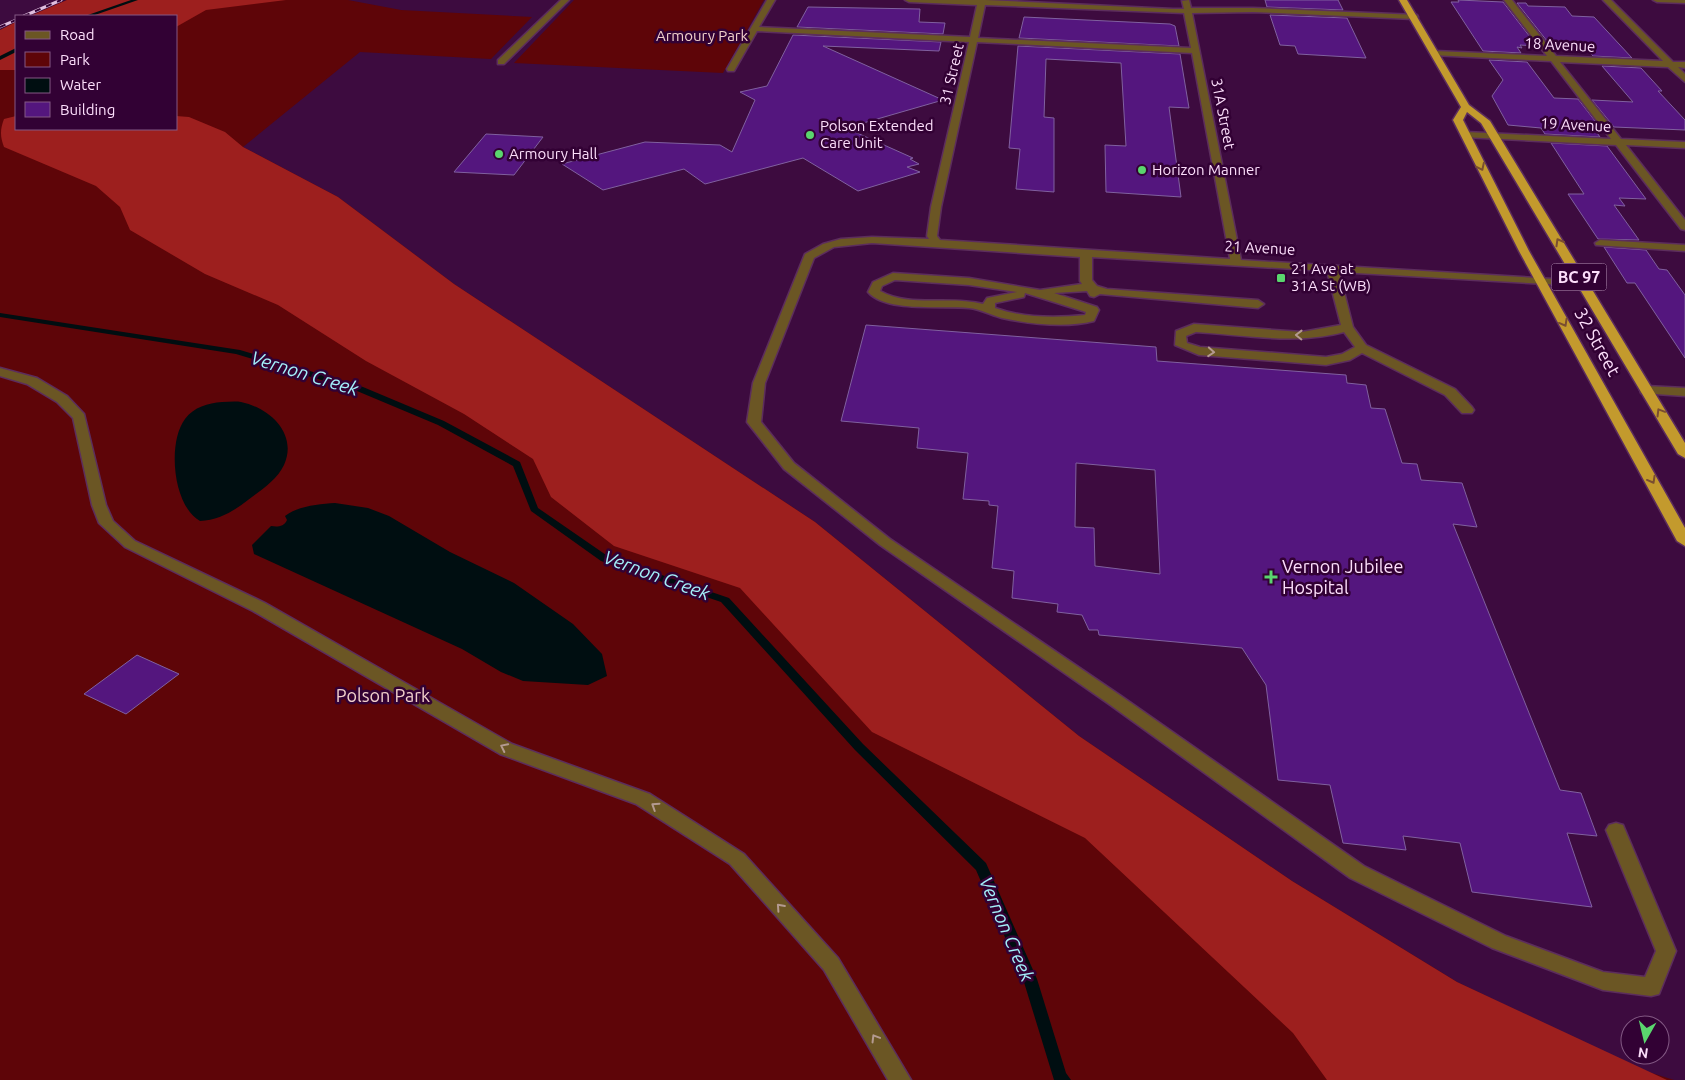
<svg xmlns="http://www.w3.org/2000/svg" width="1685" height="1080" font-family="Ubuntu,sans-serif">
<rect width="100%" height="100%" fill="#3d0b3f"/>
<g fill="#5e0508">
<path d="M67,0H348L401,10L532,17L491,59L360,52L243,147L338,197L454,284L815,522L1079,736L1292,881L1457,982L1639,1069L1674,1080H0V30L16,22V129H176V16H30Z"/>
<path d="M574,0H764L723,73L514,63Z"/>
</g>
<g fill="#9d1f1e">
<path d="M67,0H286L206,10L176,27V16H30Z"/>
<path d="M16,22V70H0V30Z"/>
<path d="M16,116V129H176V116L189,117L225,132L243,147L338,197L454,284L815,522L1079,736L1292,881L1457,982L1667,1080H1327L1293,1033L1085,838L872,732L740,588L614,546L551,497L533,459L464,414L366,361L278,305L205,274L130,230L120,207L96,186L4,147C0,137 0,129 4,119Z"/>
</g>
<g fill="#000e11">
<path d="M222,402C228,402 235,401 241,402C270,408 298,434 284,465C277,480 261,490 248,500C234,511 219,520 200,521C173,506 167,443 185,419C194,407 208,403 222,402Z"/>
<path d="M335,503L368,508L389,516L450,552L514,583L573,624L602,654L607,676L588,685L523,681L501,672L462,649L254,554L252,545L271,526C277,527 284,527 287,520L285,516C298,506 319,504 335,503Z"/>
</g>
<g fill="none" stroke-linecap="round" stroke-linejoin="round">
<g fill="#000e11" fill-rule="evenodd">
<path d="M131,0H138L92,16H85Z"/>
<path d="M16,48V52L0,60V56Z"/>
<path d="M0,313L240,350L363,387L444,421L520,462L538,508L609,557L729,598L863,744L986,863L1037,979L1066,1073L1071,1080H1054L1023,979L976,870L855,750L721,602L601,561L531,511L513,466L438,425L357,391L236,354L0,317Z"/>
</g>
</g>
<g fill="#54167e" stroke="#80609f" fill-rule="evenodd">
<path d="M1265,0H1338L1343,10L1267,7Z"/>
<path d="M1458,0L1503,2L1537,46L1520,45L1522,48L1517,47L1521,53L1483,51L1451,2H1459Z"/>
<path d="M1517,3H1526L1528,6L1565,7L1572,16L1594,17L1632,58L1593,56L1586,48L1551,46Z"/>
<path d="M808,7L920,9L919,22L945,23L943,34L797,27Z"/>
<path d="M1270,15L1347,18L1366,58L1298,54L1295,46L1280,45Z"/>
<path d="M1024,17L1170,24L1175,26L1179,46L1019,38Z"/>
<path d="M793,35L941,42L939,51L823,46L943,100L846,128L913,158L910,159L919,164L907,167L920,172L858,191L803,158L705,184L684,169L603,190L562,164L645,142L720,145L732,152L755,100L740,92L767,86Z"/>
<path d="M1018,46L1180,54L1189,108L1169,107L1181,197L1106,192L1105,145L1126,146L1121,63L1046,59L1044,117L1054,118V192L1016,189L1020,149L1009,148Z"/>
<path d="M1489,60L1527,62L1554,98L1578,99L1599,126H1592L1600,137L1545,134L1541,128L1508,125L1492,96L1503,80Z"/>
<path d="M1602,66L1641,68L1662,91H1658L1685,120V130L1614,127L1592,100L1633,102Z"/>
<path d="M486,134L543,137L514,175L454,172Z"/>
<path d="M1551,143L1607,146L1646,199L1619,198L1625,206L1614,205L1639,240L1598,239L1568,194H1584Z"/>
<path d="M1604,247L1646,250L1659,269L1667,270L1685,295V358L1635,283H1627Z"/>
<path d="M866,325L1156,347L1157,361L1346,375L1347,383L1366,385L1371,408L1385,409L1402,463L1417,464L1421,480L1462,483L1477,527L1453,524L1560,790L1581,793L1597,836L1567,833L1592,907L1472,892L1460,843L1403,836L1406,850L1343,843L1330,785L1278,780L1266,685L1242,648L1099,635L1098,630H1089L1082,615L1057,612L1058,604L1012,598L1014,571L992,568L998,506L989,505V501L963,499L968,453L917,448L919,428L841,421ZM1076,463L1155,470L1160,574L1095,566L1094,528L1075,527Z"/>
<path d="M137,655L179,674L126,714L84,694Z"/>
</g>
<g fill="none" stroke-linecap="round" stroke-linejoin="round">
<g stroke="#5c2d5d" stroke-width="3">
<g id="minor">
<path d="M561,0H569L504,64H498V60Z"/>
<path d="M767,0H775L759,27L970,37L977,5L909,2L905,0H986L1173,9H1184L1182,1L1189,0L1191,8H1253L1417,15L1418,17L1414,19L1253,12L1192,13L1241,260L1586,281L1588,283L1582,286L1339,272L1353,327L1366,345L1455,389L1472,407L1474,410L1472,413H1462L1445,395L1362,353L1350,360L1326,365L1199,355L1175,345L1176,331L1194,324L1302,332L1341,325L1327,271L1092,257V280L1097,286L1107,289L1258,300L1264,304L1258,308L1100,294L1094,297L1090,296L1087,291L1054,293L1097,307L1099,310L1094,321C1066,328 1030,324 1002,318C991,315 980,309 969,308C943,305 886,313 868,292L873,282L893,273L969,278L1040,290L1082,284L1080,281V257L872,243L834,247L814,258L765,383L761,422L794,463L890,539L1121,696L1364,866L1506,936L1603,972L1645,977L1656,951L1606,830L1609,825L1616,823L1623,825L1676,951L1659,994L1651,996L1603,990L1492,948L1350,878L1109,704L880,545L784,469L747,422L753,383L805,254L823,244L841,239L872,237L929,239L927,236L931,207L969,42L757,31L734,71H728L727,69ZM985,5L1184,13L1191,48L978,38ZM977,42L1192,53L1230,259L940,240L937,236L941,207ZM895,280L969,285L1017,292L987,298L983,304C950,295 910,308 880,291L882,286ZM1025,293L1086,312L1085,315C1056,318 1023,318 995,308V303L1024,297ZM1196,332C1245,335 1296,345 1344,332L1355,347L1342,354L1326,357L1200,347L1187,343L1186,336Z"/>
<path d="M1504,0H1512L1556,56L1663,61L1603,0H1611L1673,62H1685V68L1678,67L1685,74V82L1668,67L1560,62L1621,139L1685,142V148L1626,145L1685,220V230L1681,229L1616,145L1463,137V133L1466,132L1611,139L1551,61L1432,55V51H1435L1547,56Z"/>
<path d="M1653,0H1685V3L1657,2Z"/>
<path d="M1600,240L1685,245V251L1596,245L1595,243Z"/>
<path d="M0,368L37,378L67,396L84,414L106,505L113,521L135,541L265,603L512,744L650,794L744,854L838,958L911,1080H888L824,970L730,864L636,804L500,754L253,611L125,547L99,523L92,505L73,418L57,402L27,384L0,376Z"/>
<path d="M1646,386L1685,388V396L1641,393L1640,390Z"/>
</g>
</g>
<g stroke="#5c2d5d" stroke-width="3">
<path id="highway" d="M1399,0H1407L1469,105L1490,121L1685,443V458L1678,454L1481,123L1467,112L1463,120L1529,251L1685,528V546L1677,541L1519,251L1453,120L1461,107Z"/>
</g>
<use href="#minor" fill="#6b5624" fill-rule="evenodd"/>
<use href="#highway" fill="#c39a2d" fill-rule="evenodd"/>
<g stroke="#dfbede" stroke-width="3">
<g id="rail">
<path d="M24,16L61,0"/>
<path d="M0,27L16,20"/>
</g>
</g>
<use href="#rail" stroke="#320134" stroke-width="2" stroke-dasharray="6" stroke-linecap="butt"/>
</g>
<defs><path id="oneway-chevron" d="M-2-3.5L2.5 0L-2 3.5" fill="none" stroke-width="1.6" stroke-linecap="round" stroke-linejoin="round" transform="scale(1.25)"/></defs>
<g stroke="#7a4e30">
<use href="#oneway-chevron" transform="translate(1481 167) rotate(64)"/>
<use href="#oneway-chevron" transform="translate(1559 242) rotate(-120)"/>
<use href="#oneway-chevron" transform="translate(1564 323) rotate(61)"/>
<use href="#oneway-chevron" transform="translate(1660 412) rotate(-121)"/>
<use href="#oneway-chevron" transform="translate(1652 480) rotate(61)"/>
</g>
<g stroke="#b49a90">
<use href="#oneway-chevron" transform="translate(1299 335) rotate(-179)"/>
<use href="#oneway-chevron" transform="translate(1211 352) rotate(4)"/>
<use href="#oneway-chevron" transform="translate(504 747) rotate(-154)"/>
<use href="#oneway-chevron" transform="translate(655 806) rotate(-147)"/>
<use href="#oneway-chevron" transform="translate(780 907) rotate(-132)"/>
<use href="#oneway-chevron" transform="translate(875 1038) rotate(-121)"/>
</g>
<g fill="#5ad56e" stroke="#320134" stroke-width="2">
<circle cx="810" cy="135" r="5"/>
<circle cx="499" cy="154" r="5"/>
<circle cx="1142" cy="170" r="5"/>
<rect x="1276" y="273" width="10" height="10" rx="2.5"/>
<path d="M1268.5 569.5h5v5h5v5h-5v5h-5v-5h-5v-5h5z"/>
</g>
<g text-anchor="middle" stroke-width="5" stroke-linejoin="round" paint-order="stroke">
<g font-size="15" fill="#f1d0cb" stroke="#320134">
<text x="702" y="41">Armoury Park</text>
</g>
<g font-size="15" fill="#fcdefb" stroke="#320134">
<text transform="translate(1560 45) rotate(3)" y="5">18 Avenue</text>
<text transform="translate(952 74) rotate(-77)" y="5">31 Street</text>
<text transform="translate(1223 114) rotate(79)" y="5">31A Street</text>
<text transform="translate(1576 125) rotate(3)" y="5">19 Avenue</text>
<text transform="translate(1260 248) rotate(3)" y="5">21 Avenue</text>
</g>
<g font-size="15" fill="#fcdefb" stroke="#320134" text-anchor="start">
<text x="820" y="131">Polson Extended<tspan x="820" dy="17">Care Unit</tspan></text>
<text x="509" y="159">Armoury Hall</text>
<text x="1152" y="175">Horizon Manner</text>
<text x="1291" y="274">21 Ave at<tspan x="1291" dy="17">31A St (WB)</tspan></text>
</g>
<rect fill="#320134" stroke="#bf9cbf" stroke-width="1" x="1551.5" y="263.5" width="55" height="27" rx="4"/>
<g font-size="16" font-weight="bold" fill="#fcdefb">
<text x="1579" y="283">BC 97</text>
</g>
<g font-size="18" fill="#fcdefb" stroke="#320134">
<text transform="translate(1597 342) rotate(61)" y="6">32 Street</text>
</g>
<g font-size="18" fill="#fcdefb" stroke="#320134" text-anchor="start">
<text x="1282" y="573">Vernon Jubilee<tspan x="1282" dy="21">Hospital</tspan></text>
</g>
<g font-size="18" fill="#f1d0cb" stroke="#320134">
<text x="383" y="702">Polson Park</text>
</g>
<g font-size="19" font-style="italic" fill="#a4f1fb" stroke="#320134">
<text transform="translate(305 373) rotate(17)" y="7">Vernon Creek</text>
<text transform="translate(657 575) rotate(20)" y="7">Vernon Creek</text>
<text transform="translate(1007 929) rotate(67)" y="7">Vernon Creek</text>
</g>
</g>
<rect x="15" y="15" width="162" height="115" fill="#320134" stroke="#835984"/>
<rect x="25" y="31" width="25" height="8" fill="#6b5624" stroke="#835984"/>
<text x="60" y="40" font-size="15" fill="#fcdefb">Road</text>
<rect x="25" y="52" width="25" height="15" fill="#5e0508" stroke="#835984"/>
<text x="60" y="65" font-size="15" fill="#fcdefb">Park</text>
<rect x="25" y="78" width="25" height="15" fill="#000e11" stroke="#835984"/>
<text x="60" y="90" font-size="15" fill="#fcdefb">Water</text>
<rect x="25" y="102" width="25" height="15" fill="#54167e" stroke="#835984"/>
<text x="60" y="115" font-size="15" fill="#fcdefb">Building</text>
<g transform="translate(1645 1040) rotate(188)"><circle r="24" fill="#320134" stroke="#835984"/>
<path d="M0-4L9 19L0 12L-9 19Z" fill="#5ad56e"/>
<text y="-8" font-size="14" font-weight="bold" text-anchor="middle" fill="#fcdefb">N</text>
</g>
</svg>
